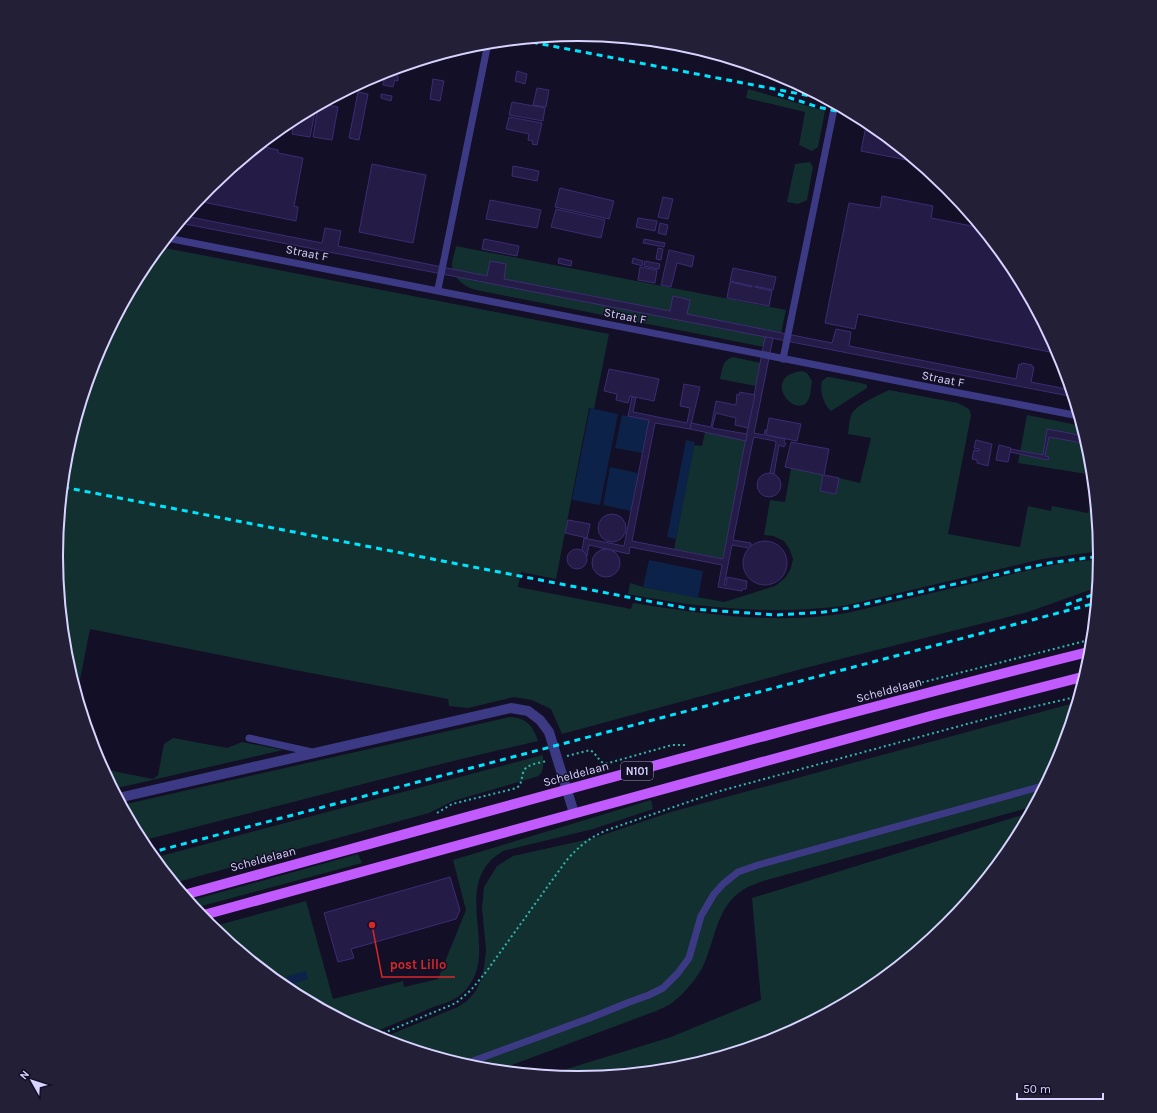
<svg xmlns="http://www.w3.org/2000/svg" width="1157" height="1113" font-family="Karla,sans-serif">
<rect width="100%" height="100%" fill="#130f26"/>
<g fill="#12302f">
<path d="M748,89L825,111L818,147L812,151L799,145L805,112L746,98Z"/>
<path d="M810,162L813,167L807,200L798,204L787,202L795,164Z"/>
<path d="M456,246L786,310L781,333L767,330L764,347L476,290C465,287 452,278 452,265C452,259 455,252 456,246Z"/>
<path d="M160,247L609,334L594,409L589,408L556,579L521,572L518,587L631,609L633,603C704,614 776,625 847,613L1043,567L1063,563L1101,559L1098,587L1028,612L805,668L562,734L551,709L532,700L514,697L468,708L449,706L448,699L295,670L90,629L77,695L66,658L56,556L66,454L96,356L144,266Z"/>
<path d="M733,357L761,363L756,386L720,379C722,370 722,360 733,357Z"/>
<path d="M802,371L807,373L812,381C811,387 811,400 805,404C790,414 763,376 802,371Z"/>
<path d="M827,377H830L865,384L867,385V388L831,411C824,406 819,389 822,381Z"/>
<path d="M889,390L958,403L969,409L971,415L970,421L948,534L1020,547L1028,506L1051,511L1052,506L1088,513L1092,498L1095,499L1100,551L1042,559L843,606C771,615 699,608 628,594L630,583L643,587L724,602L775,586L786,577L791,568L793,559L790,550L784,541L773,536L764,535L770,500L785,502L791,468L823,475L820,491L836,494L839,478L860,483L871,438L848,434C849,428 849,419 852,413C858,404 879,395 889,390Z"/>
<path d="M1027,415L1082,426L1091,455L1093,475L1018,463Z"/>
<path d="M705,432L746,441L723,559L674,549L694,445L702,446Z"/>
<path d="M1078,702L1061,757L1035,806L763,881C758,883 751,885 746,888C717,904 716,937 704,964C699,976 683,995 673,1002C668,1006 662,1008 656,1011L496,1071L476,1069L379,1039L458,1007L467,1001L475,992L481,980L484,967L486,950L482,908L484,887L497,866L513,856L594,838L671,812Z"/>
<path d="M510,717C527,718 533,726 538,741L445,763L141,841L122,805Z"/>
<path d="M173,738L227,748L242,742L283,750L113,789L107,777L108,770L153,779L158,775L164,744Z"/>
<path d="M543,755C543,764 545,773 536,777L453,801L429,813L174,883L153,858Z"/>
<path d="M651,800L653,809L593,829L503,851C499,854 494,857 491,860C454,898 504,961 459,996C450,1003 440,1004 431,1008C410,1017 390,1026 369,1034L288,991L211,927L306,901L333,999L403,981L404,987L438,979L466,910L453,860Z"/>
<path d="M1032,812L1013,847L948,926L869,991L778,1039L680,1069L578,1079L544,1076L671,1037L761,1000L752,898Z"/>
<path d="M358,854L362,863L194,908L189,901Z"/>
</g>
<g fill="#0c2248">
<path d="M590,408L618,414L600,505L572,500Z"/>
<path d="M622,415L649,420L642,453L615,448Z"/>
<path d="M686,440L695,442L676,539L667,537Z"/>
<path d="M610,467L638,473L631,511L603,505Z"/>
<path d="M649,560L703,571L698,598L643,587Z"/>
<path d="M306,971L308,979L289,985L287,976Z"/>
</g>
<g fill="#241b47" stroke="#3b2d73">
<path d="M389,70L396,72V75L398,76V81L395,80L393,87L383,85L386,72Z"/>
<path d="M517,71L527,74L525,84L515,81Z"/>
<path d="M433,79L444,81L440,101L430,99Z"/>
<path d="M537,88L549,90L546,107L533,105Z"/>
<path d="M358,92L368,94L359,140L349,138Z"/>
<path d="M381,94L392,96L391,101L381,98Z"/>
<path d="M512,102L545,108L543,121L509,115Z"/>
<path d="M322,104L338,107L332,140L313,137L318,106Z"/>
<path d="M316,107L310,137L292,134L294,119Z"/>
<path d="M509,117L542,123L537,145L532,144L533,141L528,140L529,134L506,129Z"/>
<path d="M867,121L869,122L917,162L861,151Z"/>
<path d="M260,145V146L278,150V153L303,158L294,206L298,207L296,221L198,201L209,187Z"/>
<path d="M372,164L426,175L413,243L359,232Z"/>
<path d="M513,166L539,171L537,181L512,176Z"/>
<path d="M560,188L614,201L609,219L555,207Z"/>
<path d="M882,196L933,206L931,218L982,228L1013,266L1060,354L858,314L855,329L825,323L849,203L880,208Z"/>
<path d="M663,197L673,199L668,219L658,217Z"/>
<path d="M490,200L541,210L537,228L486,219Z"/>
<path d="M556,209L605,220L601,238L551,227Z"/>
<path d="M185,216L322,243L325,228L341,231L338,246L487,276L490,261L506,264L504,279L670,311L673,296L690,300L687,314L832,343L836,329L851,332L849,346L1016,379L1019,364L1021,365L1022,363L1032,365V367H1034L1031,382L1071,390L1074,397L180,223Z"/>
<path d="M638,218L657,221L655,231L636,227Z"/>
<path d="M660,223L668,225L666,235L658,233Z"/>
<path d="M484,239L519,246L517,256L482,249Z"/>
<path d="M644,239L665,243L664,247L643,243Z"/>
<path d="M658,248L663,249L661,260L656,259Z"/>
<path d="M669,250L694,256L692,267L677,263L671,287L661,285Z"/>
<path d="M559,258L572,261L571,266L558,263Z"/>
<path d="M633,258L643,261L642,266L632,263Z"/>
<path d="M645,261L660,264L659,269L644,266Z"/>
<path d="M640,267L657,270L655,283L638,280Z"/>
<path d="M733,268L776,277L773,290L755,286V287L772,291L769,306L727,298L730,282L752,287V286L730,281Z"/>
<path d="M765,337L773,338L754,433L764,435L765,430H767L766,435L785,439L784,441L786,444L784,447L779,445L774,474L770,473L776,443L775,441L754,437L753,440L733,540L751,543L750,545H752L749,548L732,545L724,585H726L727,577L747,581L746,589H742V591L718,587L722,565L630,547L629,554L589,545L587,556L582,550L584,538L624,546L649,420L628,416L632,397H636L633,412L687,423L690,408L680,406L684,384L700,387L690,429L655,423L632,541L723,559Z"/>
<path d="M609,369L659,379L654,401L630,396L628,403L616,400L617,394L604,391Z"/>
<path d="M740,392L755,395L748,428L735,425L736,418L716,413L712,428L747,434L746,441L690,429L691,423L711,427L716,401L736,405L737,394L739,395Z"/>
<path d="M769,418L801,424L797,441L766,435Z"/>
<path d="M1047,429L1085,436L1088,444L1049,437L1045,456L1049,457L1048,460L1010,452L1011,449L1043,455Z"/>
<path d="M976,440L992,444L988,466L977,463V460L972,459L974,450L979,451V449L974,448Z"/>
<path d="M791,442L829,449L824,475L839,478L836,494L820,491L823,475L785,467Z"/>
<path d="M999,445L1011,448L1008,462L996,460Z"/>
<circle cx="769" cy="485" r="12"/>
<circle cx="612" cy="528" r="14"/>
<path d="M568,520L590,524L587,538L565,533Z"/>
<circle cx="765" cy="563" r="22"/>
<circle cx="577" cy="559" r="10"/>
<circle cx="606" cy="563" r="14"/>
<path d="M450,877L460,910L456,919L351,949L354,958L338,962L324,913Z"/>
</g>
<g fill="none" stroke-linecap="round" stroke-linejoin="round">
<g stroke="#2fb8b0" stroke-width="2" stroke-dasharray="2 3" stroke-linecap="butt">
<path d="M888,691L1093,639"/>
<path d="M567,756L590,750C597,754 598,761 605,764L672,745H687"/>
<path d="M437,813L452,804L517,788C522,783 521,780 523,773C525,764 539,763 547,761"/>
<path d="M374,1037L456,1003L471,990L486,972L566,861C579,846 589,838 607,830L720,791L1015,711L1080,696"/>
</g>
<g stroke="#3d3a85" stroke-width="7">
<path d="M167,238C472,296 775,358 1079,416"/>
<path d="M438,289L488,43"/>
<path d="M783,359L835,104"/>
<path d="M249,738L312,752"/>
<path d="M462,1065L590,1018L627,1003L649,995L663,988L678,973L689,958L701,916L714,894L723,884L738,872L758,865L1046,785"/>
</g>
<path stroke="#3d3a85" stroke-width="10" d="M118,798L511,708L528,711L540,720L549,732L574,813"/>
<g stroke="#c25bff" stroke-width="10">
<path d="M184,895C486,812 788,727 1092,651"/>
<path d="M200,916L934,715L1086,676"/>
</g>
<g stroke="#00e5ff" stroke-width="3" stroke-dasharray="6 5" stroke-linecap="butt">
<path d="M521,40L826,99"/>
<path d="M778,94L818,107L858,116"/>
<path d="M63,487L653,602L692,609L777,615L824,612L848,608L1049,563L1101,556"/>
<path d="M1066,605L1097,593"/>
<path d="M149,853L1096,603"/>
</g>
</g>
<g text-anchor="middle" stroke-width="3" stroke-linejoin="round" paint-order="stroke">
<rect fill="#130f26" stroke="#9e99be" stroke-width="1" x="621" y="762" width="32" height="18" rx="3"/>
<g font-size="11" font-weight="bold" fill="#d9d4ff">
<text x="637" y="775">N101</text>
</g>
<g font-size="12" fill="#d9d4ff" stroke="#130f26">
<text transform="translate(307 253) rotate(11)" y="4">Straat F</text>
<text transform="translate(625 316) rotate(11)" y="4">Straat F</text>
<text transform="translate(943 379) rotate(11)" y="4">Straat F</text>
<text transform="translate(889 690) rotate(-15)" y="4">Scheldelaan</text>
<text transform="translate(576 774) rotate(-15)" y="4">Scheldelaan</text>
<text transform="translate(263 859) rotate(-15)" y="4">Scheldelaan</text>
</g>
</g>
<path d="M0 0H1157V1113H0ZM63 556a515 515 0 1 1 1030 0a515 515 0 1 1-1030 0Z" fill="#231f37" fill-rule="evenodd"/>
<path fill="none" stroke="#d9d4ff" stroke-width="2" d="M63 556a515 515 0 1 1 1030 0a515 515 0 1 1-1030 0Z"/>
<path fill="none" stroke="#d62828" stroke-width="1.5" d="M372 925L382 977H455"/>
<circle fill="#d62828" stroke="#130f26" stroke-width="1.5" cx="372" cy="925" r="4"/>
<g font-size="13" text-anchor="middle" font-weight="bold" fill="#d62828" stroke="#130f26" stroke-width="3" stroke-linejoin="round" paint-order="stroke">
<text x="418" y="969">post Lillo</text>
</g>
<g transform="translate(32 1081) rotate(309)" stroke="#130f26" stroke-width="3" paint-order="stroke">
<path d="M0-3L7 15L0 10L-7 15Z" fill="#d9d4ff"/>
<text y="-6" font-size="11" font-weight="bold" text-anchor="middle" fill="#d9d4ff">N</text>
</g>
<path d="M1017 1093v6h86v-6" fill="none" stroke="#d9d4ff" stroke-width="2"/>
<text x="1023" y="1093" font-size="12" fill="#d9d4ff" stroke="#130f26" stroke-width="3" paint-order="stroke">50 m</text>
</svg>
